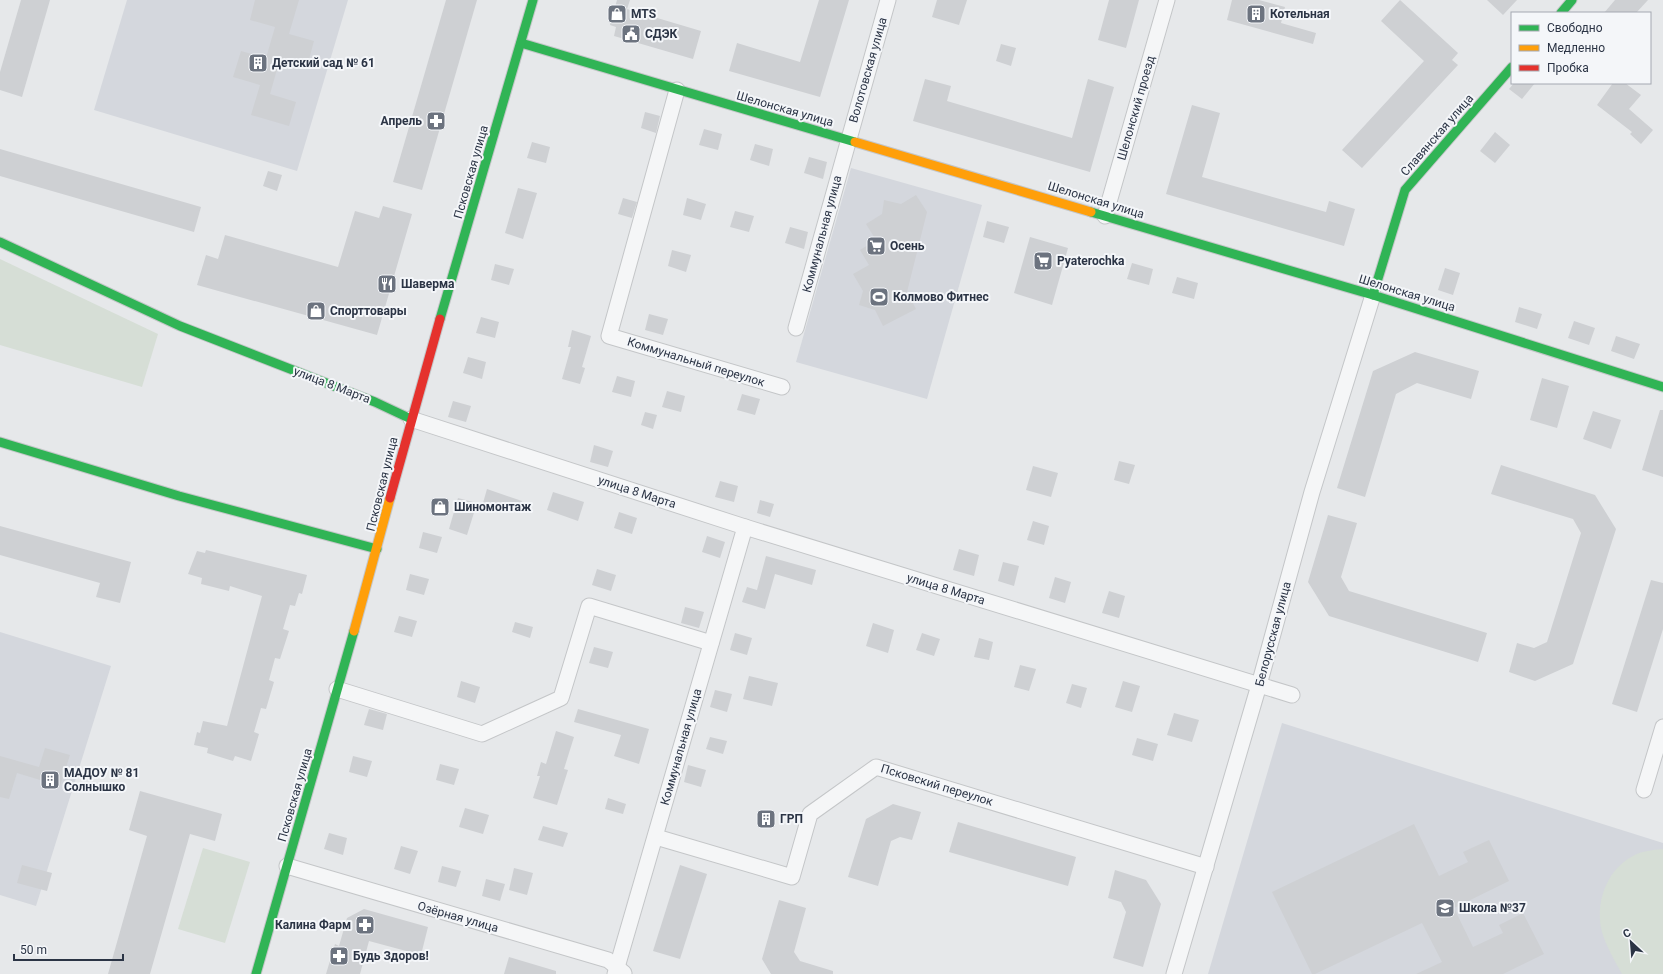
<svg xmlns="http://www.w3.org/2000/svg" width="1663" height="974" font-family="Roboto,sans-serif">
<rect width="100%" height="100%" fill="#e6e8ea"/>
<g fill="#d4d7dd">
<path d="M127,0H348L297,171L94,110Z"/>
<path d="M851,168L982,205L927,399L796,362Z"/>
<path d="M0,632L111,666L36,906L0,895Z"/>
<path d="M1282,723L1663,843V974H1208Z"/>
</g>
<g fill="#d6ded6">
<path d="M0,259L158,334L142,387L0,345Z"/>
<path d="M203,848L250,862L225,943L178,929Z"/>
<path d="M1663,849V974H1622C1615,961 1606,946 1602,932C1595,905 1605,872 1631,857C1641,851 1652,850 1663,849Z"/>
</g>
<g fill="#ced0d3">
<path d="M21,0H50L22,97L0,90V72Z"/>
<path d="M255,0H299L289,34L314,41L307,67L280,59L270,94L296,102L289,126L251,115L260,85L233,77L241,51L266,58L275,27L250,20Z"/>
<path d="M446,0H477L422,190L393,182Z"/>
<path d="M617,0H630L627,9L701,31L693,59L614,36L616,27L610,25Z"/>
<path d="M819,0H849L820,97L729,71L737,43L800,62Z"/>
<path d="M937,0H967L959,25L932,17Z"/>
<path d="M1109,0H1139L1126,48L1098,40Z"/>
<path d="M1232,0H1259L1285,7L1281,23L1316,33L1313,44L1227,20Z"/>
<path d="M1400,0L1458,53L1452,60L1458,65L1362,168L1342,150L1424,61L1381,21Z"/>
<path d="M1487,0H1517L1503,15Z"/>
<path d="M1615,0H1648L1636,13H1604Z"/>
<path d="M1001,44L1016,48L1011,66L996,61Z"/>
<path d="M925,79L951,86L947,101L1072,138L1088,79L1114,87L1090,172L913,121Z"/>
<path d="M1514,83H1535L1522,99L1509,89Z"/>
<path d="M1613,83H1625L1641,95L1629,109L1653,130L1641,144L1630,134L1632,132L1597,105Z"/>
<path d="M1192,105L1220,113L1202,177L1326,212L1329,201L1355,209L1344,246L1166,194Z"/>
<path d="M645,112L660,116L656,133L641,128Z"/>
<path d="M704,129L722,134L718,150L699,145Z"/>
<path d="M1495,132L1510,145L1495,163L1480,151Z"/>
<path d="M532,142L550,147L546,163L527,158Z"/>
<path d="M755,144L773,149L769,166L750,160Z"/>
<path d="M0,149L201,207L194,232L0,176Z"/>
<path d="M809,157L827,162L823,179L804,173Z"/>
<path d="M268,171L282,175L277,191L263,186Z"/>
<path d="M518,188L537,193L523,239L505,233Z"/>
<path d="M916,195L927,212L907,292L916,309L883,326L875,310L859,305L863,291L853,274L869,265L860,250L876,240L866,224L882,214L884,200L901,204Z"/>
<path d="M623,198L637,202L632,218L618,214Z"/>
<path d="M687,198L706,204L701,220L683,215Z"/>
<path d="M383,206L412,214L377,335L197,285L206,255L218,259L225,235L338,267L355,211L379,218Z"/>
<path d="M735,211L754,216L749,232L730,227Z"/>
<path d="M987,221L1009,227L1004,243L983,237Z"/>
<path d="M790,227L808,232L804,249L785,243Z"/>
<path d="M1030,237L1068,248L1052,305L1014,293Z"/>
<path d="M672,250L691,255L686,272L668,266Z"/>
<path d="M1132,263L1153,269L1149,285L1127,279Z"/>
<path d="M495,264L514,269L509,285L491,280Z"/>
<path d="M1445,268L1460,273L1453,295L1438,290Z"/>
<path d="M1177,277L1198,283L1194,299L1172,293Z"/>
<path d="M1519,307L1542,314L1537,329L1515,322Z"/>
<path d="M649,314L668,319L663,335L645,330Z"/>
<path d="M481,317L499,322L495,338L476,333Z"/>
<path d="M1574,321L1595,328L1589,345L1568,338Z"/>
<path d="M572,330L591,336L582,367L585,368L580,384L562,379L571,347H568Z"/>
<path d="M1616,336L1640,344L1634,359L1611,351Z"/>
<path d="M1415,352L1479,371L1471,399L1417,383L1396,394L1365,497L1337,488L1373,371Z"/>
<path d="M468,357L486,362L482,379L463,373Z"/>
<path d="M617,376L635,381L631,397L612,392Z"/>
<path d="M1542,378L1569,386L1557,428L1530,420Z"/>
<path d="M667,391L685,396L681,412L662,407Z"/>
<path d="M742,394L760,399L755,415L737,410Z"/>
<path d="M453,401L471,406L466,422L448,417Z"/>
<path d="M1660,410H1663V477L1642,470Z"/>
<path d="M1593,411L1621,420L1611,449L1583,439Z"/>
<path d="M645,412L657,415L653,429L641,425Z"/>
<path d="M594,445L613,451L608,467L590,462Z"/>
<path d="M1119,461L1135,465L1129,484L1114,480Z"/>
<path d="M1501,465L1595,495L1616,529L1573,664L1535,681L1509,672L1517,643L1534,648L1547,642L1581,533L1573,519L1491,494Z"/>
<path d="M1033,466L1058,473L1051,497L1026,490Z"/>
<path d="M720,481L738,486L734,502L715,497Z"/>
<path d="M487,489L522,501L518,512L483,503Z"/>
<path d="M553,492L584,502L578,521L547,510Z"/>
<path d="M458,498L477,503L467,535L449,529Z"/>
<path d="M760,500L774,504L770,517L757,513Z"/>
<path d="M619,512L637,518L632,534L614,528Z"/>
<path d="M1328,515L1357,523L1341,577L1349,591L1487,633L1478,662L1329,616L1308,582Z"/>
<path d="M1033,521L1049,526L1044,545L1027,540Z"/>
<path d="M0,526L131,562L120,603L96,597L100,583L0,555Z"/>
<path d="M423,532L442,537L437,553L419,548Z"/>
<path d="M707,536L725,542L720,558L702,552Z"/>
<path d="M959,549L979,555L974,576L953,570Z"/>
<path d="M206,550L307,575L302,594L299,593L295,606L290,605L283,629L289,631L280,659L275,658L269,680L274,682L266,709L261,708L254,732L259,734L251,761L235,756L233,761L207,753L208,748L194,745L197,732L200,733L203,721L227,726L262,596L230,586L229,591L201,584L202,578L188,574L197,551L205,553Z"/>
<path d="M766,556L816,570L812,585L775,574L765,609L742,602L747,587L757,590Z"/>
<path d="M1003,562L1019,566L1014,586L998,581Z"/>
<path d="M597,569L616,575L611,591L592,585Z"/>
<path d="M410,574L429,579L424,595L406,590Z"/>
<path d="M1055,577L1071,582L1065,603L1049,598Z"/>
<path d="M1651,580L1663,583V629L1637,712L1612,704Z"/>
<path d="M1109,591L1125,596L1119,618L1102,613Z"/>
<path d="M685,607L704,612L699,628L681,623Z"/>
<path d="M399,616L417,621L412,637L394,632Z"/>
<path d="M515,622L533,627L530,638L512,632Z"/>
<path d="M873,623L894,630L888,653L866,646Z"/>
<path d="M735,633L752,638L747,655L730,650Z"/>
<path d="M922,633L940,639L934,656L916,650Z"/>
<path d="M979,638L993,642L989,660L974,657Z"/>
<path d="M594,647L613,652L608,668L589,663Z"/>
<path d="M1020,665L1036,669L1029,691L1014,687Z"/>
<path d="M749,676L778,683L772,706L743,699Z"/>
<path d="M461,681L480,687L475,703L457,697Z"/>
<path d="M1123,681L1140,686L1132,712L1115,707Z"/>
<path d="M1072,684L1087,688L1081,708L1066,703Z"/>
<path d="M715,690L732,694L727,712L710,707Z"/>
<path d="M369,709L387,714L383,730L364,725Z"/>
<path d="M578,709L649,729L639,764L614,756L621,735L574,722Z"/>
<path d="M1174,713L1199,720L1192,742L1167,735Z"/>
<path d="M556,731L574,737L564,769L568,770L557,805L533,798L540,776H537L541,762L546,764Z"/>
<path d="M710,737L727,741L723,754L706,749Z"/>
<path d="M1137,738L1158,744L1153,761L1132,755Z"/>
<path d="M45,748L70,755L60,786L17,773L9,799L0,797V756L39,767Z"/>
<path d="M353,756L372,761L367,777L349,772Z"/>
<path d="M440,764L459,769L454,785L436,780Z"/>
<path d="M688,765L706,770L701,787L684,782Z"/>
<path d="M140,791L222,814L215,841L190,834L150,974H108L147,836L129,830Z"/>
<path d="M608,798L626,804L623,814L605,809Z"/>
<path d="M893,804L921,812L912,840L900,837L891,841L878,886L848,877L866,819Z"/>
<path d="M465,808L489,815L483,834L459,827Z"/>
<path d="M958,822L1076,857L1068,886L949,852Z"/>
<path d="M1414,824L1439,876L1468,862L1463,852L1489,840L1509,881L1454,908L1473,947L1503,933L1499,925L1523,913L1544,954L1503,974H1416L1442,962L1422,923L1315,974H1312L1272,892Z"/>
<path d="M543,826L568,833L563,847L538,840Z"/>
<path d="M329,833L347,838L343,855L324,849Z"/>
<path d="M401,846L418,851L410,874L394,869Z"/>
<path d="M22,865L52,873L47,891L17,883Z"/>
<path d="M680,865L707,874L680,959L653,951Z"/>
<path d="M442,866L461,871L456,887L438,882Z"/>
<path d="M514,868L533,873L527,895L509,890Z"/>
<path d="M1115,870L1146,880L1161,904L1143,967L1113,958L1126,912L1121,902L1108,898Z"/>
<path d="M486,879L505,884L500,901L482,896Z"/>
<path d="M779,900L806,908L794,952L800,961L833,971V974H771L762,959Z"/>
<path d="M364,909L428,927L421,955L369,941L360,974H326L335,944L339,946L347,918Z"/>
<path d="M509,957L556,971V974H504Z"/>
</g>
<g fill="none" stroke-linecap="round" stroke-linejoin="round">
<g stroke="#c4c6c8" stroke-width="17">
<g id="street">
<path d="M677,90L609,336L782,387"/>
<path d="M1105,216L1167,0"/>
<path d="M796,328L888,0"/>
<path d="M411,419L745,527L1292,695"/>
<path d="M337,689L482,734L561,698L589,606L711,643"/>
<path d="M1644,790L1663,727"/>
<path d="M656,837L792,877L810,814L876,767L1206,867"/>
<path d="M287,866L608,960L624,973"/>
<path d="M615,974L745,527"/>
<path d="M1174,974L1259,685L1312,492L1373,295"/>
</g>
</g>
<g stroke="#c4c6c8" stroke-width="11">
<g id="fast">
<path d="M1561,13L1572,0"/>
<path d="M521,43L855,142"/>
<path d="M1091,212L1373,295L1663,387"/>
<path d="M0,242L180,326L375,402L411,419"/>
<path d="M1373,295L1405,190L1512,67"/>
<path d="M440,319L533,0"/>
<path d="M0,442L179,496L377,549"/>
<path d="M256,974L354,631"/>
</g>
</g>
<g stroke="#c4c6c8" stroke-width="11">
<g id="slow">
<path d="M855,142L1091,212"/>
<path d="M354,631L390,498"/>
</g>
</g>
<g stroke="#c4c6c8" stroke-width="11">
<path id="jam" d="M390,498L440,319"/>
</g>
<use href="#street" stroke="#f5f6f7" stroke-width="15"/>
<use href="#fast" stroke="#30b455" stroke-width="9"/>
<use href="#slow" stroke="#ff9f0a" stroke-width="9"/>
<use href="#jam" stroke="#e5322d" stroke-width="9"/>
</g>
<defs>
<g id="shop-square" transform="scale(1)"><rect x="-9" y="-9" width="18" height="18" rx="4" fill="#6c737f" stroke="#f4f6f9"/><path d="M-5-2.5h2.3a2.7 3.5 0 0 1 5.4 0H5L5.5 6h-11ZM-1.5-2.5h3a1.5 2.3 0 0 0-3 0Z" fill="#fff"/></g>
<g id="building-square" transform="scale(1)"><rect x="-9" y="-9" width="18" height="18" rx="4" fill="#6c737f" stroke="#f4f6f9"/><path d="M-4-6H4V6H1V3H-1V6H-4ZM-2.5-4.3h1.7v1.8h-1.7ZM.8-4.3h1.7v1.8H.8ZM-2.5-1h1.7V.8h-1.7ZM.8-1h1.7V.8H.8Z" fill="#fff"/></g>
<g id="civic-square" transform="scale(1)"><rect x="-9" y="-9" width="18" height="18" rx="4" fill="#6c737f" stroke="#f4f6f9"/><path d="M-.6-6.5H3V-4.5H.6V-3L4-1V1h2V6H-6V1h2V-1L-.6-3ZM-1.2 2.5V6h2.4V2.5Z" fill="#fff"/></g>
<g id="pharmacy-square" transform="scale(1)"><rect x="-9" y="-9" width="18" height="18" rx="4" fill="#6c737f" stroke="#f4f6f9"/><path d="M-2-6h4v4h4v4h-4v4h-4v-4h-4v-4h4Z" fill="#fff"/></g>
<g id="supermarket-square" transform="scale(1)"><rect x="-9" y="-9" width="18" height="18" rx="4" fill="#6c737f" stroke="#f4f6f9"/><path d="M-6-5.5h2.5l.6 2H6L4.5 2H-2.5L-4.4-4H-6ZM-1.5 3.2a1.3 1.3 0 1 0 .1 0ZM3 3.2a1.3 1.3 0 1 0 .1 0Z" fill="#fff"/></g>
<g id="restaurant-square" transform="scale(1)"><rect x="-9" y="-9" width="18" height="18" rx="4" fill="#6c737f" stroke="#f4f6f9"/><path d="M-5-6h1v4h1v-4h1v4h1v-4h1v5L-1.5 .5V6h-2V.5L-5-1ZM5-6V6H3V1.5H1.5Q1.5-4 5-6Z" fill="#fff"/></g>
<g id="stadium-square" transform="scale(1)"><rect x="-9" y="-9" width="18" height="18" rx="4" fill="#6c737f" stroke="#f4f6f9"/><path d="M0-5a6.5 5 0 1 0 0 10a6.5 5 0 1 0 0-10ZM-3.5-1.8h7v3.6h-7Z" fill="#fff"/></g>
<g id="school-square" transform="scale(1)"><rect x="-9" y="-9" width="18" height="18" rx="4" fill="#6c737f" stroke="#f4f6f9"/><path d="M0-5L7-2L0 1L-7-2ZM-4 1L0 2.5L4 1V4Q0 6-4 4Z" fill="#fff"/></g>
</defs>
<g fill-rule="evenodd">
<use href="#shop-square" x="617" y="14"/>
<use href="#building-square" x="1256" y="14"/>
<use href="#civic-square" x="631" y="34"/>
<use href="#building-square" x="258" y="63"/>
<use href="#pharmacy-square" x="436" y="121"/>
<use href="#supermarket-square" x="876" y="246"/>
<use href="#supermarket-square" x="1043" y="261"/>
<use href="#restaurant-square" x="387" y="284"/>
<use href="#stadium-square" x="879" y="297"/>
<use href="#shop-square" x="316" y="311"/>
<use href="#shop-square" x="440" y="507"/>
<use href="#building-square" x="50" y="780"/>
<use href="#building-square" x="766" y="819"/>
<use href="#school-square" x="1445" y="908"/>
<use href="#pharmacy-square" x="365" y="925"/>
<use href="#pharmacy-square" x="339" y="956"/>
</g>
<g text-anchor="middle" stroke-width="4" stroke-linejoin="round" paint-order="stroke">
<g font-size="12" font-weight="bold" fill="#2b3445" stroke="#f4f6f9" text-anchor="start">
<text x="631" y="18">MTS</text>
<text x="1270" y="18">Котельная</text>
<text x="645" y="38">СДЭК</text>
<text x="272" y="67">Детский сад № 61</text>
<text x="422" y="125" text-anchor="end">Апрель</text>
<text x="890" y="250">Осень</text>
<text x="1057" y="265">Pyaterochka</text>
<text x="401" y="288">Шаверма</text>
<text x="893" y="301">Колмово Фитнес</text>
<text x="330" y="315">Спорттовары</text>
<text x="454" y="511">Шиномонтаж</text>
<text x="64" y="777">МАДОУ № 81<tspan x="64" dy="14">Солнышко</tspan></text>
<text x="780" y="823">ГРП</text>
<text x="1459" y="912">Школа №37</text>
<text x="351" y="929" text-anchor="end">Калина Фарм</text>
<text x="353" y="960">Будь Здоров!</text>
</g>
<g font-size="12" fill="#2b3445" stroke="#f4f6f9">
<text transform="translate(868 70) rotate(-74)" y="4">Волотовская улица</text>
<text transform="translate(1136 108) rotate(-74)" y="4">Шелонский проезд</text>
<text transform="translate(785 109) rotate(16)" y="4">Шелонская улица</text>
<text transform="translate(1437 135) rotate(-49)" y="4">Славянская улица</text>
<text transform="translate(471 172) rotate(-74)" y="4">Псковская улица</text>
<text transform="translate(1096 200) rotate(17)" y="4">Шелонская улица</text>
<text transform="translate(822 234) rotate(-75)" y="4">Коммунальная улица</text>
<text transform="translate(1407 293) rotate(17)" y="4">Шелонская улица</text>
<text transform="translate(696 362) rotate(17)" y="4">Коммунальный переулок</text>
<text transform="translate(332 385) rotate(21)" y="4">улица 8 Марта</text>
<text transform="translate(382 484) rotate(-76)" y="4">Псковская улица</text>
<text transform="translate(637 492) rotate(18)" y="4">улица 8 Марта</text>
<text transform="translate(946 589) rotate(17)" y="4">улица 8 Марта</text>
<text transform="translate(1273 634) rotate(-75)" y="4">Белорусская улица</text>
<text transform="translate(681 747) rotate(-74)" y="4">Коммунальная улица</text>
<text transform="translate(937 785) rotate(17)" y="4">Псковский переулок</text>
<text transform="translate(295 795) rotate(-74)" y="4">Псковская улица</text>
<text transform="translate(458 917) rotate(16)" y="4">Озёрная улица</text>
</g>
</g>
<rect x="1511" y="12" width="140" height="72" fill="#f4f6f9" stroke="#a4a8b1"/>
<rect x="1519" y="25" width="20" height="6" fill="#30b455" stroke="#a4a8b1"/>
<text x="1547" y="32" font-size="12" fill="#2b3445">Свободно</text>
<rect x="1519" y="45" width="20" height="6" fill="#ff9f0a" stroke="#a4a8b1"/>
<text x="1547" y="52" font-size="12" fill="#2b3445">Медленно</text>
<rect x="1519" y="65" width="20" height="6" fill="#e5322d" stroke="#a4a8b1"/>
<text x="1547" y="72" font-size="12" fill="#2b3445">Пробка</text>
<g transform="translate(1631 942) rotate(334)" stroke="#f4f6f9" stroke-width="3" paint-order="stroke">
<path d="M0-3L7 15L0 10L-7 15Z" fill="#2b3445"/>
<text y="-6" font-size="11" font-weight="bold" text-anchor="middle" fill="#2b3445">С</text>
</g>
<path d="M14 954v6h109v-6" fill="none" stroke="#2b3445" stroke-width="2"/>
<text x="20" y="954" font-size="12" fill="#2b3445" stroke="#f4f6f9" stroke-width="3" paint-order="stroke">50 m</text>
</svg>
